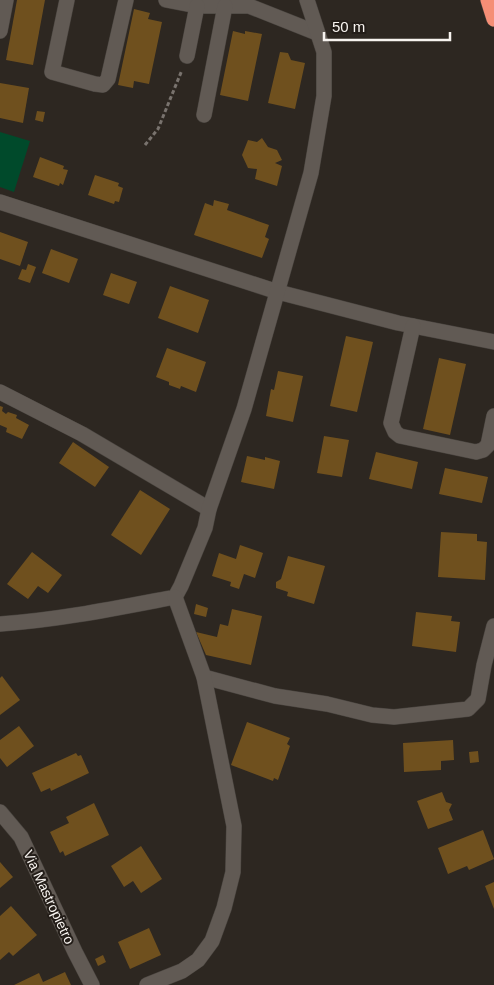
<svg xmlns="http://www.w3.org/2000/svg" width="494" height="985" font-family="Helvetica,sans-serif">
<rect width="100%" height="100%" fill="#2d2721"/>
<path fill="#004a2b" d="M0,132L30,141L14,192L0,187Z"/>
<g fill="#6f501e">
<path d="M17,0H45L33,65L6,60Z"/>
<path d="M134,9L150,13L148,19L162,22L149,84L134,81L133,88L118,85Z"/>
<path d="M233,31L245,34V31L262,34L248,101L220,95Z"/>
<path d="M280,52L288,53L291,60L305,63L295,109L268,103Z"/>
<path d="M0,83L29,88L23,123L0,118Z"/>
<path d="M37,111L45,112L43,122L35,120Z"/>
<path d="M262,138L268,147L277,150L282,160L275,163L282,166L277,186L255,179L257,169L248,168L242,155L248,140L257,142Z"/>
<path d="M40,157L64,166L63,169L68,170L63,185L60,183L59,186L33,177Z"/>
<path d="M95,175L119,183L118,186L123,188L119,202L115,201L114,204L88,195Z"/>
<path d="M214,200L229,204L227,210L269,225L265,237L269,239L262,258L194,235L205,203L213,206Z"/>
<path d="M0,232L28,242L20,266L0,259Z"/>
<path d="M51,249L78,259L69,283L42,273Z"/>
<path d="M28,264L36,267L30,283L18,279L22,269L26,270Z"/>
<path d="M111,273L137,282L129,304L103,295Z"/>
<path d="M170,286L209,300L198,333L158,318Z"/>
<path d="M346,336L373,342L357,412L330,406Z"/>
<path d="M167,348L206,362L196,392L181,386L180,389L169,385V382L156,377Z"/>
<path d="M439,358L466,364L450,435L423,429Z"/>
<path d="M278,371L303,376L293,422L266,416L271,389L274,390Z"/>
<path d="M0,406L3,407L2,411L6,414L8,412L17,415L16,418L29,425L22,439L6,432L7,428L0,425Z"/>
<path d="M324,436L349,440L342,477L317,473Z"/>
<path d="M73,442L109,467L95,487L59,463Z"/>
<path d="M376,452L418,462L412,489L369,479Z"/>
<path d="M247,456L265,460V457L280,461L274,489L241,482Z"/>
<path d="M445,468L488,477L482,503L439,494Z"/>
<path d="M140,490L170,509L141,555L111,535Z"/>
<path d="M441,532L477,534V541L487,542L485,580L438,577Z"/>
<path d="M240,545L263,553L255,578L244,574L239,589L230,586L231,582L212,576L219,553L236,559Z"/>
<path d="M32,552L62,575L48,593L38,586L28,599L7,584Z"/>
<path d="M288,556L325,566L314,604L287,596L288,592L276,588V582L281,579Z"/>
<path d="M196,604L208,608L206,617L194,614Z"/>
<path d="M232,609L262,616L251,665L206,655L196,632L217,637L220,624L228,626Z"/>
<path d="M416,612L452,616L451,621L460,622L456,652L412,646Z"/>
<path d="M2,676L20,700L0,715V678Z"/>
<path d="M247,722L290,738L287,744L290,746L278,780L274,778L273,781L231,765Z"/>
<path d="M19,726L34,746L7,767L0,758V740Z"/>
<path d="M453,740L454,760L441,761V770L404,772L403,743Z"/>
<path d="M478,751L479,762L470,763L469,752Z"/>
<path d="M76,753L78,756L81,755L89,773L51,791L50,788L41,792L32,773Z"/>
<path d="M442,792L446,802L452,804L449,810L453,820L428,829L417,801Z"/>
<path d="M94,803L109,835L65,856L63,851L60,853L50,832L69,823L66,817Z"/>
<path d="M483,830L494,859L469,870L467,866L448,874L438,848Z"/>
<path d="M141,846L162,879L141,893L133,881L124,887L111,866Z"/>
<path d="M0,862L13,877L0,888Z"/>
<path d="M494,882V909L485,886Z"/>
<path d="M11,906L37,935L13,956L9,952L0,960V916Z"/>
<path d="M149,928L161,955L130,969L118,942Z"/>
<path d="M103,955L106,962L98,966L95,959Z"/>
<path d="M65,972L71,985H14L39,973L43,982Z"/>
</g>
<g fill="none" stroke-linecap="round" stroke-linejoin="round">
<g stroke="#47423d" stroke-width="16">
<g id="minor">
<path d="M67,0L52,72L95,84L103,85L108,79L126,0"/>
<path d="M166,0L197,6H249L317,33"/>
<path d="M0,31L6,0"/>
<path d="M187,56L197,6"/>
<path d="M204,115L225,6"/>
<path d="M0,202L278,292L398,323L494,342"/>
<path d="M413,326L391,423L395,432L400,436L476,452L483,450L488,445L494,416"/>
<path d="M0,392L82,434L209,509"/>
<path d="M0,624C59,620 117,608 175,597L181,586L205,528L209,509L244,409L311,173L324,96V52L307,0"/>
<path d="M204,677L275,696L327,704L372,715L394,717L468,709L478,699L484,665L494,626"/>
<path d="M0,812L21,837L75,952L92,985"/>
<path d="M147,985L182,971L198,960L212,941L224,908L233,872L234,826L204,677L175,597"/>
</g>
</g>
<g stroke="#47423d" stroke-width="16">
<path id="highway" d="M488,0L494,19"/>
</g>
<path stroke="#79736e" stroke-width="3" stroke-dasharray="4 2.5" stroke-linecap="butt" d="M145,145L158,129L182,70"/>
<use href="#minor" stroke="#615a54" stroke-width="15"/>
<use href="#highway" stroke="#f58e76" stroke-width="15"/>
</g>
<g text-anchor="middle" stroke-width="4" stroke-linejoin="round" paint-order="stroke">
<g font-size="14" fill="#f7f3ef" stroke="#231d18">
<text transform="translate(49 897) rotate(65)" y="5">Via Mastropietro</text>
</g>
</g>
<path d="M324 32v8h126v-8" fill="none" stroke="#f7f3ef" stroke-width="2.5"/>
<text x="332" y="32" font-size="15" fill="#f7f3ef" stroke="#231d18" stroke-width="4" paint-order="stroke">50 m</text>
</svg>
